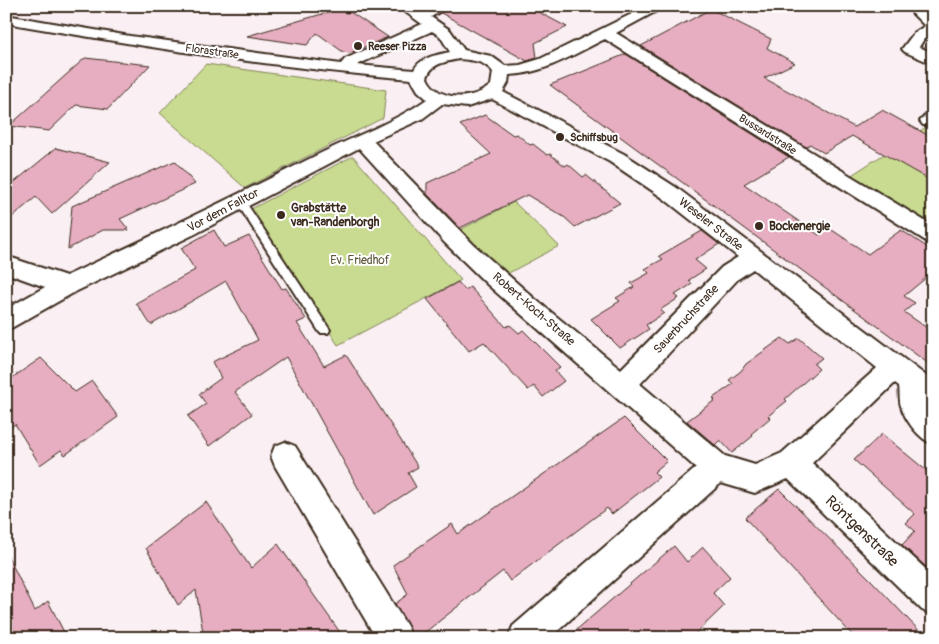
<svg xmlns="http://www.w3.org/2000/svg" width="939" height="644" font-family="Pangolin,sans-serif">
<rect width="100%" height="100%" fill="#faeff2"/>
<filter id="ink" filterUnits="userSpaceOnUse"><feTurbulence type="fractalNoise" baseFrequency=".02" numOctaves="2"/><feDisplacementMap in="SourceGraphic" scale="10" xChannelSelector="R" yChannelSelector="G"/><feConvolveMatrix kernelMatrix="1 2 1 2 8 2 1 2 1" color-interpolation-filters="sRGB"/></filter>
<g filter="url(#ink)">
<g fill="#c8db90" stroke="#828257">
<path d="M206,64L386,90L383,118L245,188L160,113Z"/>
<path d="M926,127L933,131V230L847,178Z"/>
<path d="M353,156L461,280L338,345L251,209Z"/>
<path d="M514,202L559,246L505,275L460,230Z"/>
</g>
<g fill="#e6aec0" stroke="#3b2a1e">
<path d="M451,6H527L567,27L535,43L537,58L527,61L441,13Z"/>
<path d="M339,9L346,13L350,12L388,37L350,53L343,52L317,33L307,45L247,36Z"/>
<path d="M711,9L771,39L767,48L795,63L764,78L854,127L882,110L933,138V182L852,136L824,153L810,144L806,147L641,46Z"/>
<path d="M626,54L789,157L744,184L819,235L829,228L868,254L901,230L933,251V272L904,296L915,303L904,312L933,332V367L550,85Z"/>
<path d="M85,58L150,65L108,109L76,105L49,131L9,126Z"/>
<path d="M485,115L513,135L517,134L530,145L533,144L547,155L550,154L565,166L568,164L583,177L586,175L620,203L575,227L564,217L527,195L460,228L427,194V183L491,154L460,125Z"/>
<path d="M56,148L110,162L52,214L36,197L6,222V189Z"/>
<path d="M175,161L195,184L120,219L129,230H103L68,249L72,206Z"/>
<path d="M214,230L224,247L249,236L282,289L286,288L306,319L297,323L324,366L346,355L418,467L408,473L416,487L373,515L286,357L235,392L252,414L209,446L188,416L206,404L199,394L221,378L212,362L258,340L226,281L151,325L136,303L195,270L181,248Z"/>
<path d="M702,231L719,244L695,260L706,269L689,280L692,284L675,295L679,298L660,310L664,313L646,325L649,329L620,348L591,319L620,301L616,298L634,287L631,283L649,273L645,269L663,259L659,256Z"/>
<path d="M458,282L465,290L470,287L506,327L510,325L519,333L523,330L560,367L555,371L564,381L543,397L534,386L528,390L484,342L469,351L427,299Z"/>
<path d="M782,338L790,344L799,338L822,358L814,364L819,369L785,399L787,401L768,416L770,418L751,434L753,436L732,453L720,440L715,445L687,421L715,400L713,398L733,384L729,380L741,371L746,364Z"/>
<path d="M41,358L75,392L92,381L118,417L65,455L61,450L40,465L15,424L6,431V382Z"/>
<path d="M624,418L667,461L654,472L659,477L612,514L607,508L510,581L503,571L428,630L414,638L395,604L408,594L393,565L452,524L458,534Z"/>
<path d="M882,434L933,476V560L926,567L902,545L915,531L906,523L915,514L854,460Z"/>
<path d="M779,489L870,579L926,638H855L745,518Z"/>
<path d="M206,502L251,568L278,544L344,638H204L196,590L178,605L146,548Z"/>
<path d="M674,546L687,562L703,547L730,577L713,593L724,606L691,638H567Z"/>
<path d="M6,552L35,611L48,601L67,638H6Z"/>
</g>
<g fill="none" stroke-linecap="round" stroke-linejoin="round">
<g stroke="#3b2a1e" stroke-width="4">
<path id="lane" d="M240,197L243,198L328,327L330,330L328,333H320L235,200Z"/>
</g>
<g stroke="#3b2a1e" stroke-width="4">
<g id="street">
<path d="M397,6H414L421,11L431,6H449L431,17L450,30L464,50L491,56L505,66L520,65L540,59L648,6H666L616,33L933,226V244L926,241L605,39C574,54 544,74 509,75L508,83L503,92L624,154L677,188L933,381V444C919,439 905,420 901,406C899,400 900,392 899,386L895,383L812,463L933,576V615L922,610L788,479L755,493L721,483L550,638H508L513,626L696,468L488,285L444,242L359,148L195,234L75,292L6,331V309L45,287L6,273V256L66,276C151,237 235,196 319,154C355,136 395,122 427,99L418,91L411,79C275,68 141,46 6,23V15L130,36L341,64L345,59L422,24ZM432,31L440,36L450,52C437,55 420,57 414,70L357,65ZM459,59C472,60 485,61 493,72L491,85C473,101 438,102 427,78C431,63 445,62 459,59ZM492,99L610,162L663,198L738,257L722,267L621,369L535,299L473,244L373,141L422,119L442,104L467,107ZM753,269L877,368L782,453L755,465L725,456L640,384L738,279Z"/>
<path d="M914,6H933V11L926,12L933,18V34L924,39L919,47L933,53V64L905,52L902,49L914,33L925,26L912,13Z"/>
<path d="M933,113V125H923L920,121L927,114Z"/>
<path d="M285,442L295,446L407,626L412,638H376L275,466L271,456L275,446Z"/>
</g>
</g>
<use href="#lane" fill="#fff" fill-rule="evenodd"/>
<use href="#street" fill="#fff" fill-rule="evenodd"/>
</g>
</g>
<g fill="#3b2a1e" stroke="#fff" stroke-width="2">
<circle cx="358" cy="46" r="5"/>
<circle cx="560" cy="137" r="5"/>
<circle cx="281" cy="215" r="5"/>
<circle cx="759" cy="226" r="5"/>
</g>
<g text-anchor="middle" stroke-width="4" stroke-linejoin="round" paint-order="stroke">
<g font-size="11" font-weight="bold" fill="#3b2a1e" stroke="#fff" text-anchor="start">
<text x="368" y="50">Reeser Pizza</text>
<text x="570" y="141">Schiffsbug</text>
</g>
<g font-size="11" fill="#3b2a1e" stroke="#fff">
<text transform="translate(212 51) rotate(8)" y="4">Florastraße</text>
<text transform="translate(768 134) rotate(32)" y="4">Bussardstraße</text>
</g>
<g font-size="12" font-weight="bold" fill="#3b2a1e" stroke="#fff" text-anchor="start">
<text x="291" y="212">Grabstätte<tspan x="291" dy="14">van-Randenborgh</tspan></text>
<text x="769" y="230">Bockenergie</text>
</g>
<g font-size="12" fill="#3b2a1e" stroke="#fff">
<text transform="translate(223 210) rotate(-28)" y="4">Vor dem Falltor</text>
<text transform="translate(711 224) rotate(38)" y="4">Weseler Straße</text>
<text transform="translate(534 309) rotate(41)" y="4">Robert-Koch-Straße</text>
<text transform="translate(686 319) rotate(-47)" y="4">Sauerbruchstraße</text>
</g>
<g font-size="12" fill="#5e563a" stroke="#fff">
<text x="360" y="264">Ev. Friedhof</text>
</g>
<g font-size="15" fill="#3b2a1e" stroke="#fff">
<text transform="translate(862 531) rotate(44)" y="5">Röntgenstraße</text>
</g>
</g>
<rect width="939" height="644" fill="none" stroke="#fff" stroke-width="25"/>
<rect x="12" y="12" width="914" height="619" fill="none" stroke="#3b2a1e" stroke-width="2" filter="url(#ink)"/>
</svg>
